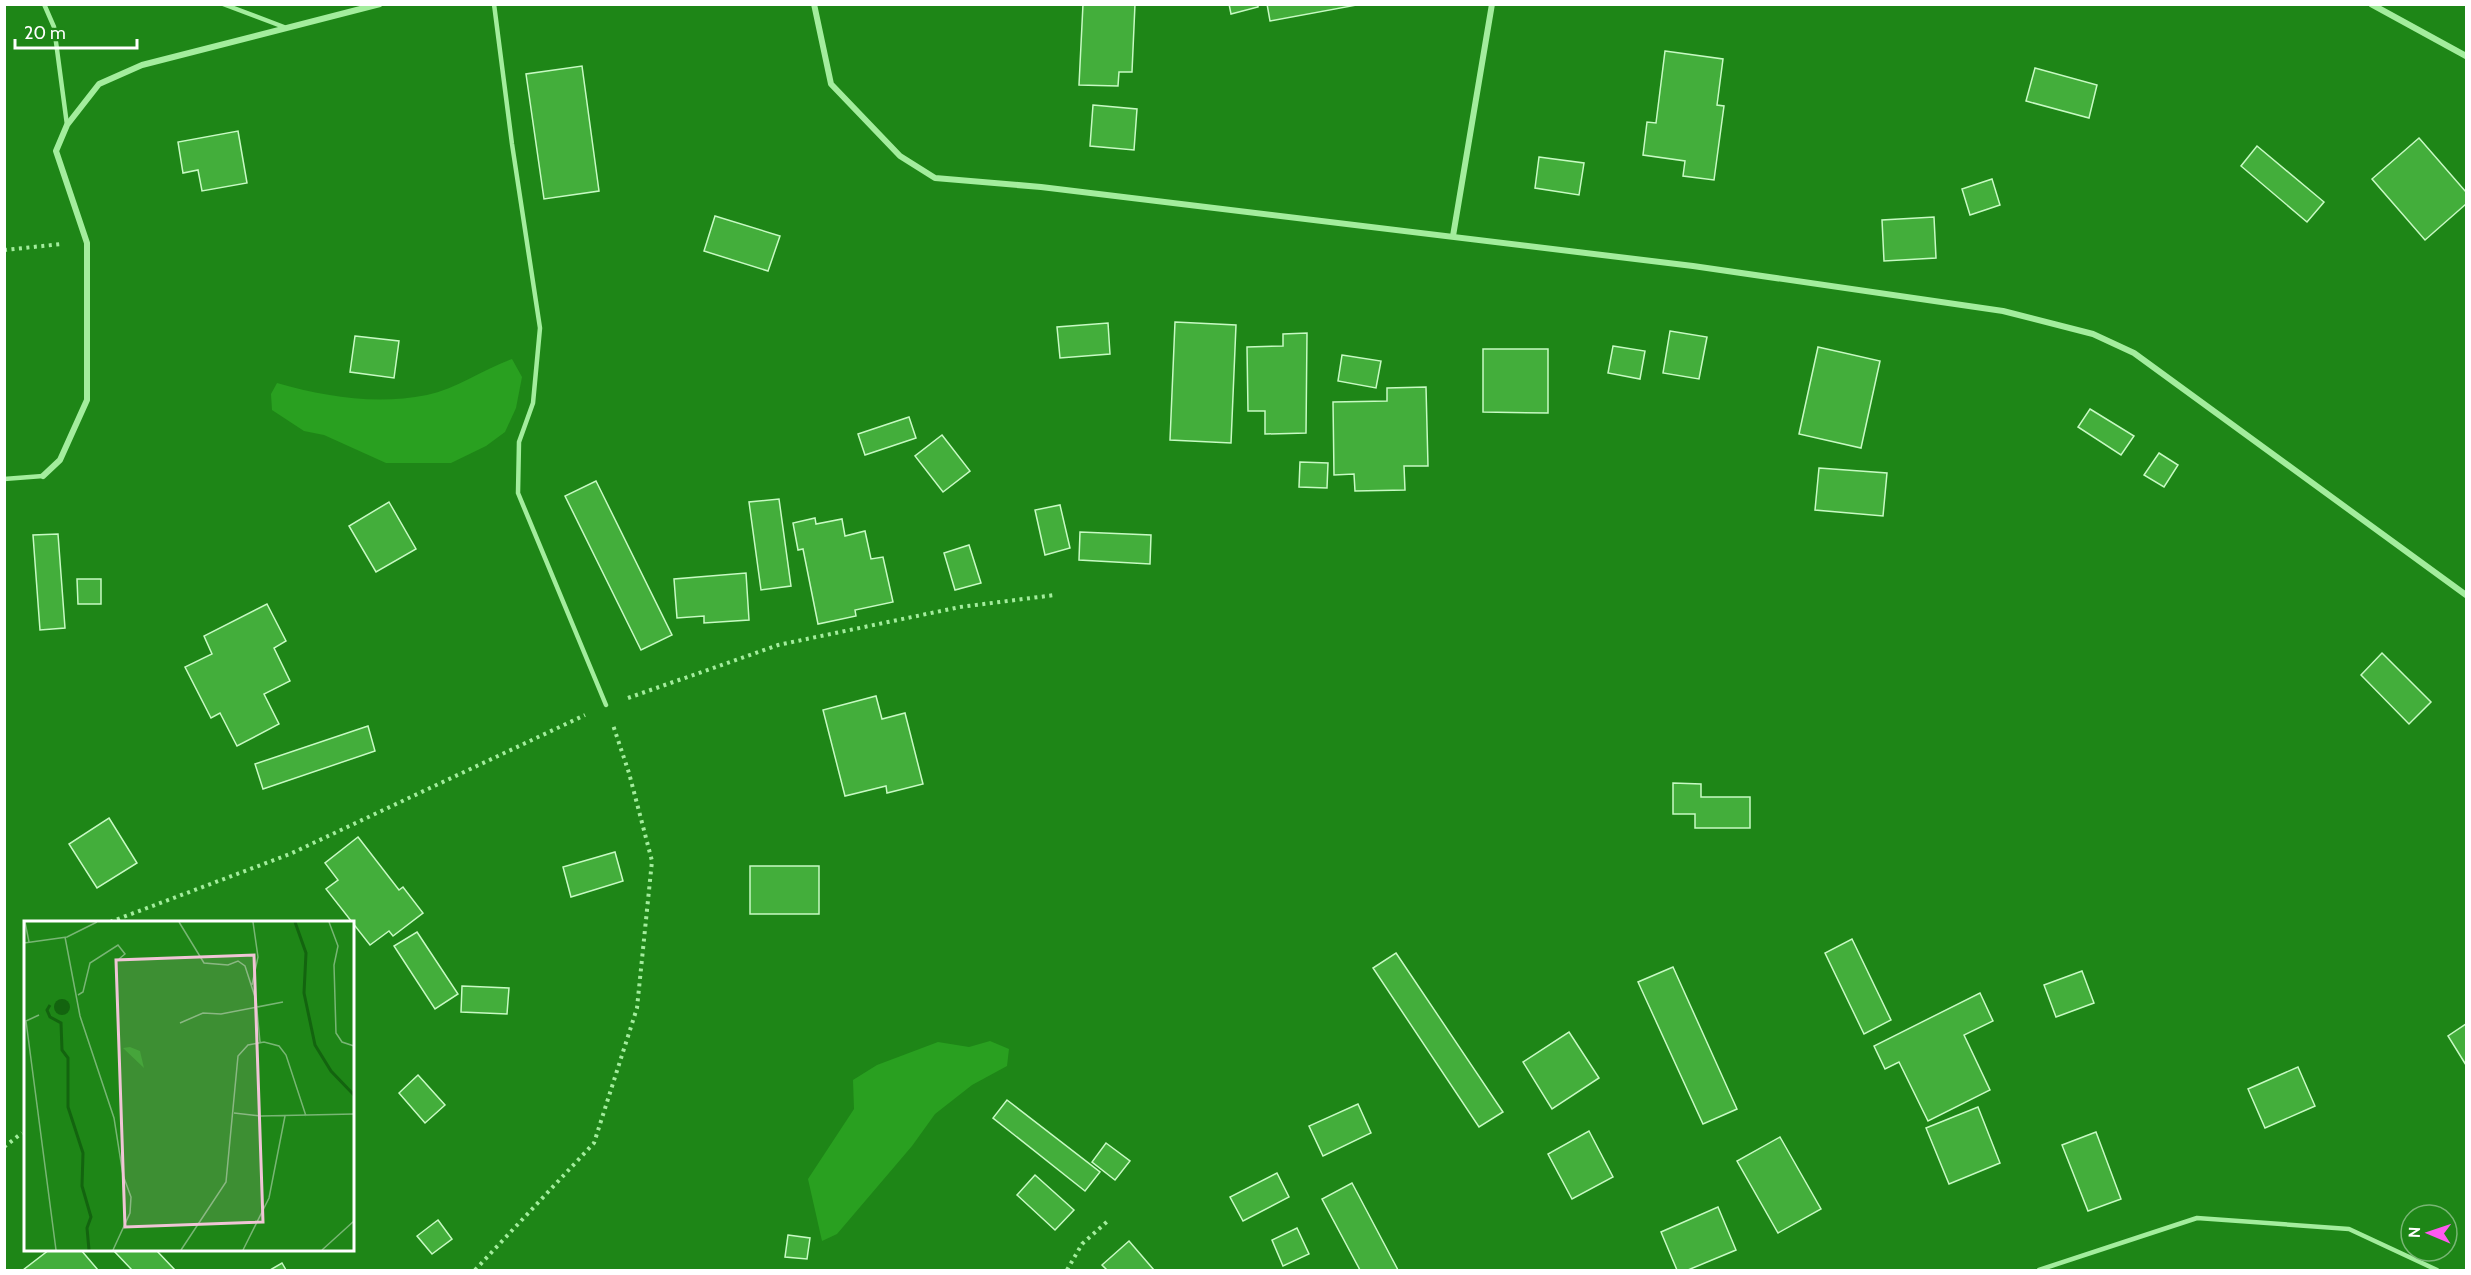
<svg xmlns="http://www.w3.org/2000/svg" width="2471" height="1275" font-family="Cabin,sans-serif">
<rect width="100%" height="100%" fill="#1e8617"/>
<g fill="#29a020">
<path d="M512,359L522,377L516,408L505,432L486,446L451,463H386L324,435L304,431L272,410L271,394L277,383C326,397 376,405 427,395C456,389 484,369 512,359Z"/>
<path d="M990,1041L1009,1049L1007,1066L972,1085L935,1114L912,1146L837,1234L822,1241L808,1179L854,1109L853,1080L877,1065L938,1042L969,1047Z"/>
</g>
<g fill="#43ae3b" stroke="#c7fac3" stroke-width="1.5">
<path d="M1083,4H1135L1132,72H1119L1118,86L1079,85Z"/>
<path d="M1229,4H1258V7L1231,14Z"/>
<path d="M1267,4H1357V5L1270,21Z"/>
<path d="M1665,51L1723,59L1717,105L1724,106L1714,180L1683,176L1685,161L1643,155L1647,122L1656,123Z"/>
<path d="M582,66L599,191L544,199L526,74Z"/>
<path d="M2035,68L2097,85L2089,118L2026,101Z"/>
<path d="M1093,105L1137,109L1134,150L1090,146Z"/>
<path d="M238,131L247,183L202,191L198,170L183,173L178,142Z"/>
<path d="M2419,138L2466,192V204L2425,240L2372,179Z"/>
<path d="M2257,146L2324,202L2307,222L2241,166Z"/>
<path d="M1539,157L1584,163L1579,195L1535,188Z"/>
<path d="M1992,179L2000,205L1970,215L1962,189Z"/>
<path d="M715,216L780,236L768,271L704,251Z"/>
<path d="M1934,217L1936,258L1884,261L1882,220Z"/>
<path d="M1175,322L1236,325L1231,443L1170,440Z"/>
<path d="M1108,323L1110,354L1060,358L1057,327Z"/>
<path d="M1670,331L1707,337L1699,379L1663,373Z"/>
<path d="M1307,333L1306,433L1265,434V411H1248L1247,347L1283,346V334Z"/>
<path d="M355,336L399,341L394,378L350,372Z"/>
<path d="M1613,346L1645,351L1640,379L1608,373Z"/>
<path d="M1818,347L1880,361L1861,448L1799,434Z"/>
<path d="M1483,349H1548V413L1483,412Z"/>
<path d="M1342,355L1381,361L1376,388L1338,381Z"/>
<path d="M1426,387L1428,466H1404L1405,490L1355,491L1354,474L1334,475L1333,402L1387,401V388Z"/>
<path d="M2090,409L2134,436L2121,455L2078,427Z"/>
<path d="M909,417L916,438L865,455L858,434Z"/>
<path d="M942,435L970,471L943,492L915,456Z"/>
<path d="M2159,453L2178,465L2164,487L2144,475Z"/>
<path d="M1300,462L1328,463L1327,488L1299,487Z"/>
<path d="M1819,468L1887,473L1883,516L1815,510Z"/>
<path d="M596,481L672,635L641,650L565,496Z"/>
<path d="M779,499L791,586L761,590L749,502Z"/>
<path d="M389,502L416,549L376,572L349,526Z"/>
<path d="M1060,505L1070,548L1045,555L1035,510Z"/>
<path d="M815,518L816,524L842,519L845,536L865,531L871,559L883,557L893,602L855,610L856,616L818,624L803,549L798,550L793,523Z"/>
<path d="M1080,532L1151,535L1150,564L1079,560Z"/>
<path d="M58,534L65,628L40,630L33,535Z"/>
<path d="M969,545L981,583L955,590L944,553Z"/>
<path d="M746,573L749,620L704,623V616L677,618L674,579Z"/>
<path d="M77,579H101V604H78Z"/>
<path d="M267,604L286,641L274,648L290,681L264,694L279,724L237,746L220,713L211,718L185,667L212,654L204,636Z"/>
<path d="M2382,653L2431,702L2409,724L2361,675Z"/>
<path d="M876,696L882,719L905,713L923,784L887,793L886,786L845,796L823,710Z"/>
<path d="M368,726L375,751L263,789L255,764Z"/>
<path d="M1673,783L1701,784V797H1750V828H1695V814H1673Z"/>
<path d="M109,818L137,863L97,888L69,844Z"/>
<path d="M358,837L399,890L403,887L423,913L393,936L389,931L370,945L326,889L338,880L325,863Z"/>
<path d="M615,852L623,881L571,897L563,867Z"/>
<rect x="750" y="866" width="69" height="48"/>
<path d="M417,932L458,994L435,1009L394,946Z"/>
<path d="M1852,939L1891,1020L1864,1034L1825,953Z"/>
<path d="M1396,953L1503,1112L1479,1127L1373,968Z"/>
<path d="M1673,967L1737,1109L1703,1124L1638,982Z"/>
<path d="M2082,971L2094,1003L2056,1017L2044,985Z"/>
<path d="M462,986L509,988L507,1014L461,1012Z"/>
<path d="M1980,993L1993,1021L1964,1035L1990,1090L1928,1121L1899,1062L1885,1069L1874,1046Z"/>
<path d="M2466,1024V1065L2448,1036Z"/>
<path d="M1569,1032L1599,1078L1552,1109L1523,1062Z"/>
<path d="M2298,1067L2315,1106L2265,1128L2248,1089Z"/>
<path d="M418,1075L445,1105L425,1123L399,1093Z"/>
<path d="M1007,1100L1100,1172L1085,1191L993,1118Z"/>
<path d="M1358,1104L1371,1133L1323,1156L1309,1126Z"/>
<path d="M1978,1107L2000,1163L1949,1184L1926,1128Z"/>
<path d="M1589,1131L1613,1177L1572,1199L1548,1154Z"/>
<path d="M2096,1132L2121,1199L2088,1211L2062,1145Z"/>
<path d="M1780,1137L1821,1209L1778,1233L1737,1161Z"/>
<path d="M1106,1143L1130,1161L1115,1180L1092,1162Z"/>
<path d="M1277,1173L1289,1197L1243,1221L1230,1197Z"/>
<path d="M1035,1175L1074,1210L1055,1230L1017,1195Z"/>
<path d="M1352,1183L1398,1270H1360L1322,1199Z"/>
<path d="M1718,1207L1736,1250L1688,1270H1677L1661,1232Z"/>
<path d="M438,1220L452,1239L432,1254L417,1236Z"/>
<path d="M1297,1228L1309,1254L1283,1266L1272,1240Z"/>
<path d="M788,1235L810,1238L807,1259L785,1257Z"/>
<path d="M1129,1241L1154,1270H1107L1102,1265Z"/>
<path d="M49,1250H81L98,1270H23Z"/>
<path d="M113,1250H156L175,1270H132Z"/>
<path d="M282,1263L286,1270H270Z"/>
</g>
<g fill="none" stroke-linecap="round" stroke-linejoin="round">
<g stroke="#a3ed9d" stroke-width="4" stroke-dasharray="3 4.5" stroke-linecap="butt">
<path d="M4,250L62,244"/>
<path d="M628,698L778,645L960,607L1055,595"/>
<path d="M110,922L290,854L585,715"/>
<path d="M4,1147L22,1133"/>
<path d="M475,1270L594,1143L637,1008L652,861L629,773L613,725"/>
<path d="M1067,1270L1082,1244L1109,1220"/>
</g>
<g stroke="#a3ed9d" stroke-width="4.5">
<path d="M44,4L54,27L67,125"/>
<path d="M223,4L284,27"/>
<path d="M494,4L512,144L540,328L533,403L519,442L518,493L606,705"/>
<path d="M4,479L43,476"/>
<path d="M2039,1270L2197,1218L2349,1229L2437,1270"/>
</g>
<g stroke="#a3ed9d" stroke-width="6">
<path d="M814,4L831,84L900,156L935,178L1041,187L1693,266L2003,311L2093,334L2134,353L2466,595"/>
<path d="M2371,4L2466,56"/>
<path d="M1453,236L1492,4"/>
<path d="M43,476L60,460L87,400V243L56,151L67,125L99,84L142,65L380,4"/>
</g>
</g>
<g transform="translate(24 921)">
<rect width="330" height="330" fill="#1e8617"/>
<path d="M106,126L116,130L120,147L99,127Z" fill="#29a020"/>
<path d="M30 86a8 8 0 1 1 16 0a8 8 0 1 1-16 0Z" fill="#13640f"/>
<path fill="none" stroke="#13640f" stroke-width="3" d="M271,1L282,32L280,72L291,124L307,150L330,174M26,84L23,89L26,96L37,102L38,129L44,137V186L59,232L58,265L67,296L63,307L65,329"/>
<path fill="none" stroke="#78b674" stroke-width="1.5" d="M1,1L5,21M155,1L180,42L204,44L214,40L221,45L232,79L236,121M305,1L314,25L310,44L312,112L318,121L330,125M41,16L56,95L90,197L99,254L107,276L106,292L89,329M0,22L43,16L73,1M228,64L234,36L229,1M54,74L59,71L66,42L94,24L101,33L95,38M15,94L2,100L32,329M156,102L179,92L197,93L259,81M210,192L237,195L330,193M157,329L202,261L214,135L224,124L240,121L255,125L262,134L282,195M219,329L245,277L261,195M298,329L330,300"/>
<path fill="#f0c5d6" fill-opacity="0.15" stroke="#f0c5d6" stroke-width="3" d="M230,34L239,301L101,306L92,39Z"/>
<rect width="330" height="330" fill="none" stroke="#fff" stroke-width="3"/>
</g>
<rect width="2471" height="1275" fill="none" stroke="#ffffff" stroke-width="12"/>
<g transform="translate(2429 1233) rotate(272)"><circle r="28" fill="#1e8617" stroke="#78b674" stroke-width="1.5"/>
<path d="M0-4.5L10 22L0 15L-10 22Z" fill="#ff59f0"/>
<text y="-9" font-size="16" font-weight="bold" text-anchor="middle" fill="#ffffff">N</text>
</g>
<path d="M15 39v9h122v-9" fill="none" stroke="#ffffff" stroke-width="3"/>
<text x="24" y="39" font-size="18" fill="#ffffff" stroke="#1e8617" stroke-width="4.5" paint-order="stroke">20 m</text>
</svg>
